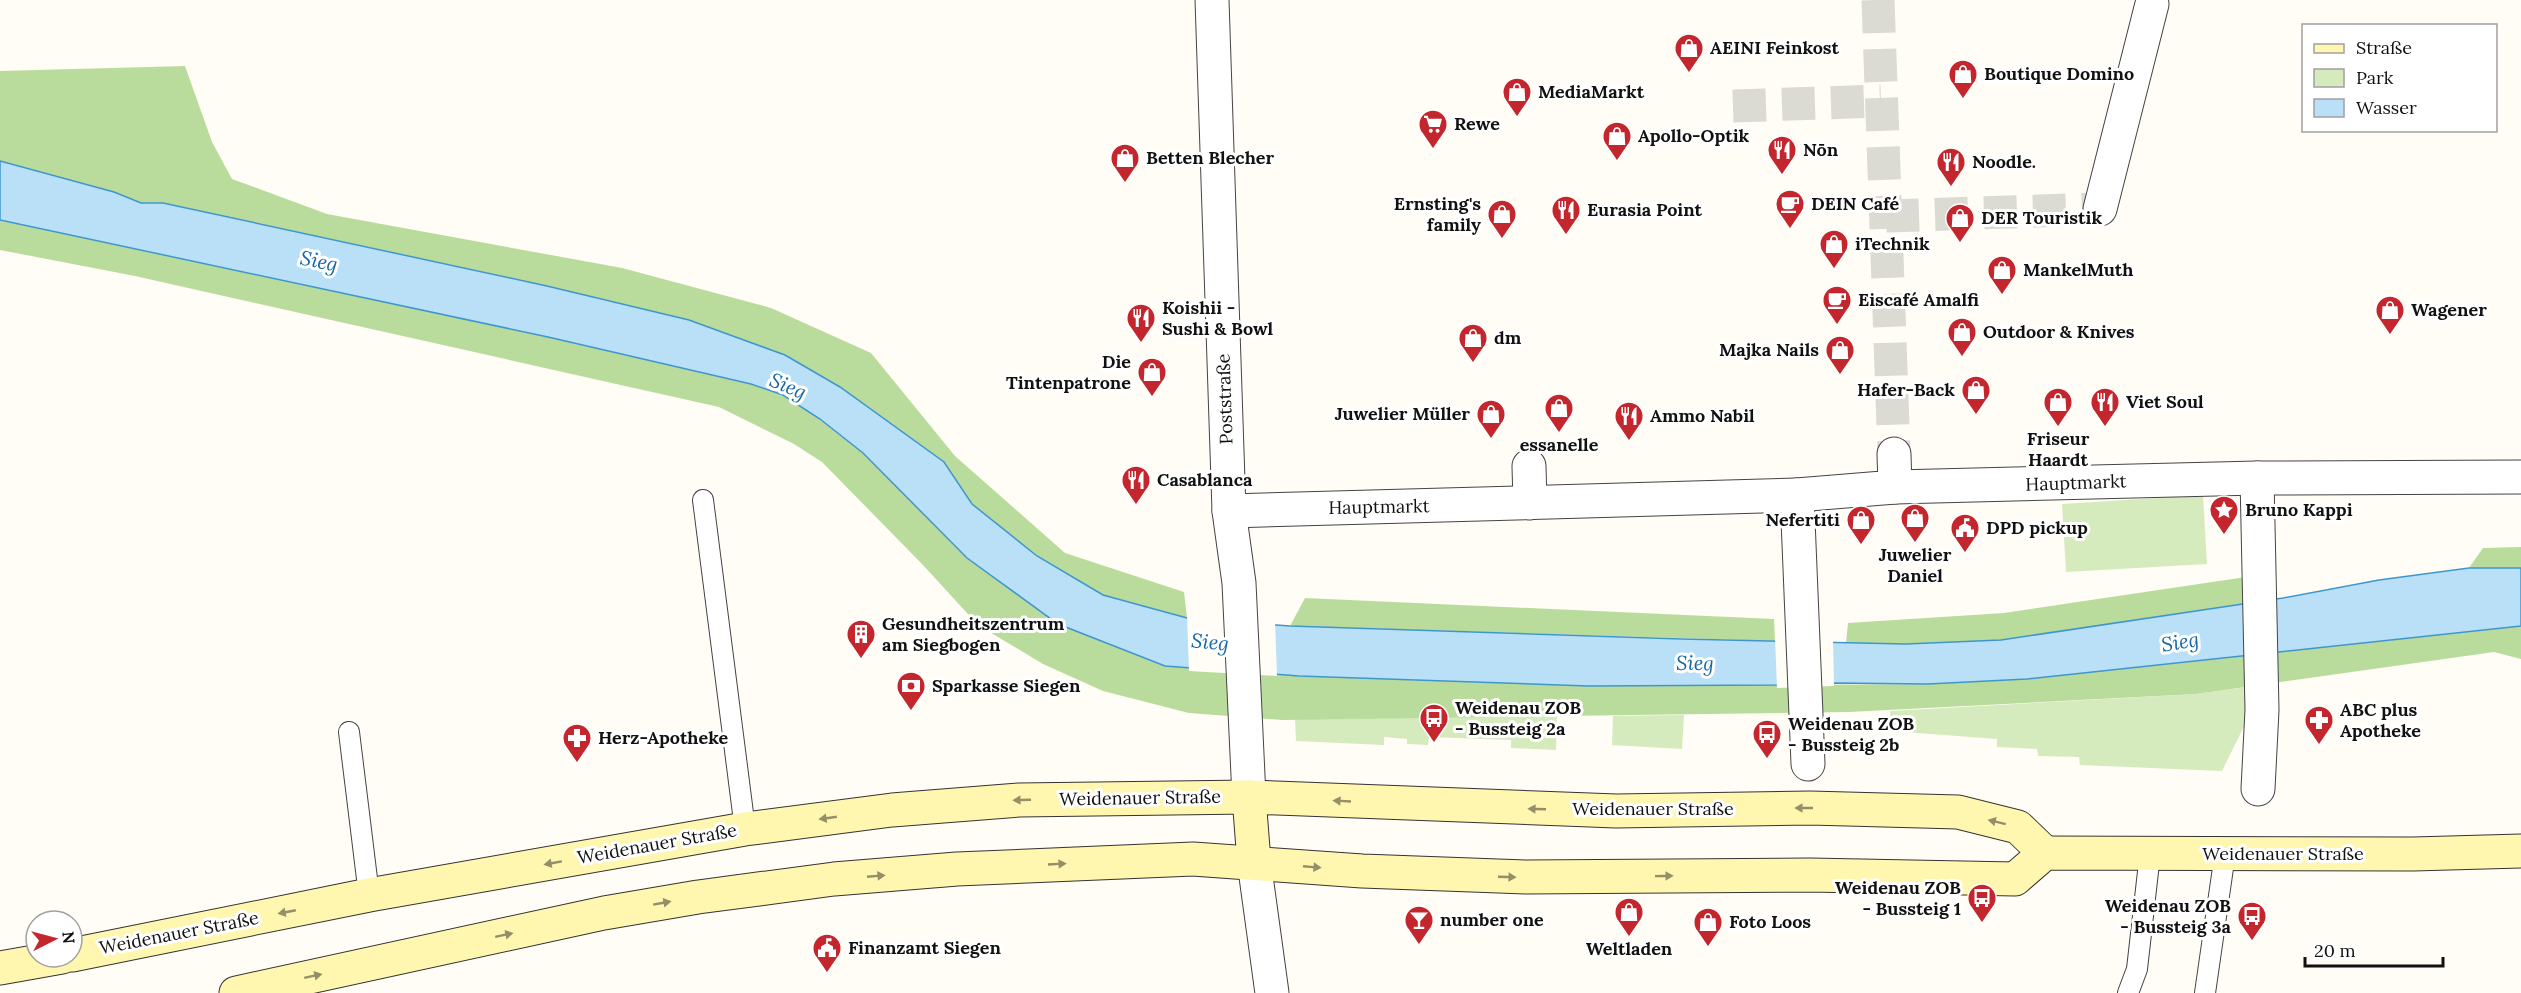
<svg xmlns="http://www.w3.org/2000/svg" width="2521" height="993" font-family="Lora,serif">
<rect width="100%" height="100%" fill="#fffdf5"/>
<g fill="#d5ebbd">
<path d="M2203,495L2207,564L2066,572L2062,504Z"/>
<path d="M2254,686V706L2222,771L2080,765L2079,757L2038,756L2037,749L1997,747V739L1891,731L1890,711L2196,694Z"/>
<path d="M1684,715L1682,749L1612,745L1613,716Z"/>
<path d="M1557,716L1556,750L1511,748V740L1429,737L1428,745L1407,744V739L1384,737V745L1296,741L1295,719Z"/>
</g>
<g fill="#b9dc9c">
<path d="M185,66L212,142L232,179L327,214L622,268L771,308L871,353L955,456L1065,553L1184,592L1187,618L1103,595L1037,556L972,504L944,462L840,387L785,355L689,320L547,286L163,203H141L114,192L0,161V71Z"/>
<path d="M0,220L548,337L751,384L783,395L820,419L863,453L967,558L1165,666L1299,676L1588,686L1928,684L2027,679L2512,625L2521,626V659L2494,652L2196,694L1849,712L1282,720L1189,713L1103,691L1043,664L978,625L923,565L822,462L794,444L719,407L135,276L0,250Z"/>
<path d="M2521,547V568H2469L2483,548Z"/>
<path d="M2246,577L2247,603L2001,640L1906,644L1846,643L1848,623L2004,613Z"/>
<path d="M1305,598L1774,619L1775,641L1290,626Z"/>
</g>
<path fill="#b9e0f7" stroke="#3f96cf" stroke-width="1.5" d="M0,161L114,192L141,203H163L547,286L689,320L785,355L840,387L944,462L972,504L1037,556L1103,595L1187,618L1290,626L1681,639L1906,644L2001,640L2283,598L2379,580L2469,568H2521V626L2027,679L1928,684L1834,683L1777,685L1588,686L1299,676L1165,666L1058,624L967,558L863,453L820,419L783,395L751,384L548,337L0,220Z"/>
<g fill="#fffdf5">
<path d="M1187,615L1275,621L1277,676L1189,671Z"/>
<path d="M1775,638L1833,639L1834,686L1777,688Z"/>
</g>
<g fill="none" stroke-linecap="round" stroke-linejoin="round">
<g stroke="#dbdad3" stroke-width="33" stroke-dasharray="33 16" stroke-linecap="butt">
<path d="M1878,0L1894,454"/>
<path d="M1733,106L1881,101"/>
<path d="M1886,216L2100,209"/>
</g>
<g stroke="#444" stroke-width="22">
<g id="lane">
<path d="M703,500L745,829"/>
<path d="M349,732L369,895"/>
<path d="M2128,993L2137,969L2150,854"/>
<path d="M2205,993L2225,854"/>
</g>
</g>
<g stroke="#444" stroke-width="35">
<g id="street">
<path d="M1212,0L1229,511L1239,583L1249,797"/>
<path d="M2100,209L2152,4"/>
<path d="M1529,466L1530,503"/>
<path d="M2257,478L2262,710L2258,789"/>
<path d="M1895,487L2257,478L2521,477"/>
<path d="M1229,511L1797,495"/>
<path d="M1808,764L1797,495L1895,487L1894,454"/>
<path d="M1254,862L1272,993"/>
</g>
</g>
<g stroke="#333" stroke-width="35">
<g id="secondary">
<path d="M1249,797L1254,862"/>
<path d="M72,955L369,895L745,829L892,810L1019,800L1249,797L1616,811L1810,808L1958,812L2018,827L2045,853"/>
<path d="M0,968L62,957"/>
<path d="M236,993L604,913L698,897L834,879L957,869L1193,859L1362,871L1526,877L1810,875L2015,879L2045,853L2413,854L2521,851"/>
</g>
</g>
<use href="#lane" stroke="#fff" stroke-width="20"/>
<use href="#street" stroke="#fff" stroke-width="33"/>
<use href="#secondary" stroke="#fff6b0" stroke-width="33"/>
</g>
<defs><path id="oneway-solid" d="M-6-.8H1V-3.2L6.5 0L1 3.2V.8H-6Z" transform="scale(1.5)"/></defs>
<g fill="#948f68">
<use href="#oneway-solid" transform="translate(1022 800) rotate(178)"/>
<use href="#oneway-solid" transform="translate(1342 801) rotate(-177)"/>
<use href="#oneway-solid" transform="translate(1804 808) rotate(180)"/>
<use href="#oneway-solid" transform="translate(1537 809) rotate(-178)"/>
<use href="#oneway-solid" transform="translate(828 818) rotate(172)"/>
<use href="#oneway-solid" transform="translate(1997 822) rotate(-166)"/>
<use href="#oneway-solid" transform="translate(553 863) rotate(170)"/>
<use href="#oneway-solid" transform="translate(1057 864) rotate(-3)"/>
<use href="#oneway-solid" transform="translate(1312 867) rotate(5)"/>
<use href="#oneway-solid" transform="translate(876 876) rotate(-5)"/>
<use href="#oneway-solid" transform="translate(1664 876) rotate(-1)"/>
<use href="#oneway-solid" transform="translate(1507 877) rotate(2)"/>
<use href="#oneway-solid" transform="translate(662 903) rotate(-10)"/>
<use href="#oneway-solid" transform="translate(287 912) rotate(169)"/>
<use href="#oneway-solid" transform="translate(504 935) rotate(-12)"/>
<use href="#oneway-solid" transform="translate(313 976) rotate(-12)"/>
</g>
<defs>
<g id="shop-pin" transform="scale(1.5)"><path d="M0 17L-7.5 6A9.5 9.5 0 1 1 7.5 6Z" fill="#c4262e" stroke="#fff"/><path d="M-5-2.5h2.3a2.7 3.5 0 0 1 5.4 0H5L5.5 6h-11ZM-1.5-2.5h3a1.5 2.3 0 0 0-3 0Z" fill="#fff"/></g>
<g id="supermarket-pin" transform="scale(1.5)"><path d="M0 17L-7.5 6A9.5 9.5 0 1 1 7.5 6Z" fill="#c4262e" stroke="#fff"/><path d="M-6-5.5h2.5l.6 2H6L4.5 2H-2.5L-4.4-4H-6ZM-1.5 3.2a1.3 1.3 0 1 0 .1 0ZM3 3.2a1.3 1.3 0 1 0 .1 0Z" fill="#fff"/></g>
<g id="restaurant-pin" transform="scale(1.5)"><path d="M0 17L-7.5 6A9.5 9.5 0 1 1 7.5 6Z" fill="#c4262e" stroke="#fff"/><path d="M-5-6h1v4h1v-4h1v4h1v-4h1v5L-1.5 .5V6h-2V.5L-5-1ZM5-6V6H3V1.5H1.5Q1.5-4 5-6Z" fill="#fff"/></g>
<g id="cafe-pin" transform="scale(1.5)"><path d="M0 17L-7.5 6A9.5 9.5 0 1 1 7.5 6Z" fill="#c4262e" stroke="#fff"/><path d="M-5.5-4.5H6V0H3Q3 3.5 0 3.5H-2.5Q-5.5 3.5-5.5 0ZM3-3.2v2h1.7v-2ZM-6 4.5H4V6H-6Z" fill="#fff"/></g>
<g id="sight-pin" transform="scale(1.5)"><path d="M0 17L-7.5 6A9.5 9.5 0 1 1 7.5 6Z" fill="#c4262e" stroke="#fff"/><path d="M0-6L1.8-2.2L6-1.7L2.9 1.2L3.7 5.4L0 3.3L-3.7 5.4L-2.9 1.2L-6-1.7L-1.8-2.2Z" fill="#fff"/></g>
<g id="civic-pin" transform="scale(1.5)"><path d="M0 17L-7.5 6A9.5 9.5 0 1 1 7.5 6Z" fill="#c4262e" stroke="#fff"/><path d="M-.6-6.5H3V-4.5H.6V-3L4-1V1h2V6H-6V1h2V-1L-.6-3ZM-1.2 2.5V6h2.4V2.5Z" fill="#fff"/></g>
<g id="building-pin" transform="scale(1.5)"><path d="M0 17L-7.5 6A9.5 9.5 0 1 1 7.5 6Z" fill="#c4262e" stroke="#fff"/><path d="M-4-6H4V6H1V3H-1V6H-4ZM-2.5-4.3h1.7v1.8h-1.7ZM.8-4.3h1.7v1.8H.8ZM-2.5-1h1.7V.8h-1.7ZM.8-1h1.7V.8H.8Z" fill="#fff"/></g>
<g id="bank-pin" transform="scale(1.5)"><path d="M0 17L-7.5 6A9.5 9.5 0 1 1 7.5 6Z" fill="#c4262e" stroke="#fff"/><path d="M-6-4H6V4H-6ZM0-2.3a2.3 2.3 0 1 0 0 4.6a2.3 2.3 0 1 0 0-4.6Z" fill="#fff"/></g>
<g id="bus-pin" transform="scale(1.5)"><path d="M0 17L-7.5 6A9.5 9.5 0 1 1 7.5 6Z" fill="#c4262e" stroke="#fff"/><path d="M-5-6H5V4H4V6H2V4H-2V6H-4V4H-5ZM-3.5-4V0h7V-4ZM-3.5 1.2v1.5H-2V1.2ZM2 1.2v1.5H3.5V1.2Z" fill="#fff"/></g>
<g id="pharmacy-pin" transform="scale(1.5)"><path d="M0 17L-7.5 6A9.5 9.5 0 1 1 7.5 6Z" fill="#c4262e" stroke="#fff"/><path d="M-2-6h4v4h4v4h-4v4h-4v-4h-4v-4h4Z" fill="#fff"/></g>
<g id="bar-pin" transform="scale(1.5)"><path d="M0 17L-7.5 6A9.5 9.5 0 1 1 7.5 6Z" fill="#c4262e" stroke="#fff"/><path d="M-6-5H6L.8 .8V4.5H3.5V6h-7V4.5H-.8V.8Z" fill="#fff"/></g>
</defs>
<g fill-rule="evenodd">
<use href="#shop-pin" x="1689" y="48"/>
<use href="#shop-pin" x="1963" y="74"/>
<use href="#shop-pin" x="1517" y="92"/>
<use href="#supermarket-pin" x="1433" y="124"/>
<use href="#shop-pin" x="1617" y="136"/>
<use href="#restaurant-pin" x="1782" y="150"/>
<use href="#shop-pin" x="1125" y="158"/>
<use href="#restaurant-pin" x="1951" y="162"/>
<use href="#cafe-pin" x="1790" y="204"/>
<use href="#restaurant-pin" x="1566" y="210"/>
<use href="#shop-pin" x="1502" y="214"/>
<use href="#shop-pin" x="1960" y="218"/>
<use href="#shop-pin" x="1834" y="244"/>
<use href="#shop-pin" x="2002" y="270"/>
<use href="#cafe-pin" x="1837" y="300"/>
<use href="#shop-pin" x="2390" y="310"/>
<use href="#restaurant-pin" x="1141" y="318"/>
<use href="#shop-pin" x="1962" y="332"/>
<use href="#shop-pin" x="1473" y="338"/>
<use href="#shop-pin" x="1840" y="350"/>
<use href="#shop-pin" x="1152" y="372"/>
<use href="#shop-pin" x="1976" y="390"/>
<use href="#shop-pin" x="2058" y="402"/>
<use href="#restaurant-pin" x="2105" y="402"/>
<use href="#shop-pin" x="1559" y="408"/>
<use href="#shop-pin" x="1491" y="414"/>
<use href="#restaurant-pin" x="1629" y="416"/>
<use href="#restaurant-pin" x="1136" y="480"/>
<use href="#sight-pin" x="2224" y="510"/>
<use href="#shop-pin" x="1915" y="518"/>
<use href="#shop-pin" x="1861" y="520"/>
<use href="#civic-pin" x="1965" y="528"/>
<use href="#building-pin" x="861" y="634"/>
<use href="#bank-pin" x="911" y="686"/>
<use href="#bus-pin" x="1434" y="718"/>
<use href="#pharmacy-pin" x="2319" y="720"/>
<use href="#bus-pin" x="1767" y="734"/>
<use href="#pharmacy-pin" x="577" y="738"/>
<use href="#bus-pin" x="1982" y="898"/>
<use href="#shop-pin" x="1629" y="912"/>
<use href="#bus-pin" x="2252" y="916"/>
<use href="#bar-pin" x="1419" y="920"/>
<use href="#shop-pin" x="1708" y="922"/>
<use href="#civic-pin" x="827" y="948"/>
</g>
<g text-anchor="middle" stroke-width="6" stroke-linejoin="round" paint-order="stroke">
<g font-size="18" font-weight="bold" fill="#111" stroke="#fff" text-anchor="start">
<text x="1710" y="54">AEINI Feinkost</text>
<text x="1984" y="80">Boutique Domino</text>
<text x="1538" y="98">MediaMarkt</text>
<text x="1454" y="130">Rewe</text>
<text x="1638" y="142">Apollo-Optik</text>
<text x="1803" y="156">Nōn</text>
<text x="1146" y="164">Betten Blecher</text>
<text x="1972" y="168">Noodle.</text>
<text x="1481" y="210" text-anchor="end">Ernsting's<tspan x="1481" dy="21">family</tspan></text>
<text x="1811" y="210">DEIN Café</text>
<text x="1587" y="216">Eurasia Point</text>
<text x="1981" y="224">DER Touristik</text>
<text x="1855" y="250">iTechnik</text>
<text x="2023" y="276">MankelMuth</text>
<text x="1858" y="306">Eiscafé Amalfi</text>
<text x="1162" y="314">Koishii -<tspan x="1162" dy="21">Sushi &amp; Bowl</tspan></text>
<text x="2411" y="316">Wagener</text>
<text x="1983" y="338">Outdoor &amp; Knives</text>
<text x="1494" y="344">dm</text>
<text x="1819" y="356" text-anchor="end">Majka Nails</text>
<text x="1131" y="368" text-anchor="end">Die<tspan x="1131" dy="21">Tintenpatrone</tspan></text>
<text x="1955" y="396" text-anchor="end">Hafer-Back</text>
<text x="2126" y="408">Viet Soul</text>
<text x="1470" y="420" text-anchor="end">Juwelier Müller</text>
<text x="1650" y="422">Ammo Nabil</text>
<text x="2058" y="445" text-anchor="middle">Friseur<tspan x="2058" dy="21">Haardt</tspan></text>
<text x="1559" y="451" text-anchor="middle">essanelle</text>
<text x="1157" y="486">Casablanca</text>
<text x="2245" y="516">Bruno Kappi</text>
<text x="1840" y="526" text-anchor="end">Nefertiti</text>
<text x="1986" y="534">DPD pickup</text>
<text x="1915" y="561" text-anchor="middle">Juwelier<tspan x="1915" dy="21">Daniel</tspan></text>
<text x="882" y="630">Gesundheitszentrum<tspan x="882" dy="21">am Siegbogen</tspan></text>
<text x="932" y="692">Sparkasse Siegen</text>
<text x="1455" y="714">Weidenau ZOB<tspan x="1455" dy="21">- Bussteig 2a</tspan></text>
<text x="2340" y="716">ABC plus<tspan x="2340" dy="21">Apotheke</tspan></text>
<text x="1788" y="730">Weidenau ZOB<tspan x="1788" dy="21">- Bussteig 2b</tspan></text>
<text x="598" y="744">Herz-Apotheke</text>
<text x="1961" y="894" text-anchor="end">Weidenau ZOB<tspan x="1961" dy="21">- Bussteig 1</tspan></text>
<text x="2231" y="912" text-anchor="end">Weidenau ZOB<tspan x="2231" dy="21">- Bussteig 3a</tspan></text>
<text x="1440" y="926">number one</text>
<text x="1729" y="928">Foto Loos</text>
<text x="848" y="954">Finanzamt Siegen</text>
<text x="1629" y="955" text-anchor="middle">Weltladen</text>
</g>
<g font-size="18" fill="#111" stroke="#fff">
<text transform="translate(1225 399) rotate(-92)" y="6">Poststraße</text>
<text transform="translate(2076 483) rotate(-2)" y="6">Hauptmarkt</text>
<text transform="translate(1379 507) rotate(-1)" y="6">Hauptmarkt</text>
<text transform="translate(1140 798) rotate(-1)" y="6">Weidenauer Straße</text>
<text x="1653" y="815">Weidenauer Straße</text>
<text transform="translate(657 844) rotate(-10)" y="6">Weidenauer Straße</text>
<text x="2283" y="860">Weidenauer Straße</text>
<text transform="translate(179 933) rotate(-11)" y="6">Weidenauer Straße</text>
</g>
<g font-size="20" font-style="italic" fill="#1768a6" stroke="#fff">
<text transform="translate(319 261) rotate(12)" y="7">Sieg</text>
<text transform="translate(788 386) rotate(23)" y="7">Sieg</text>
<text transform="translate(1210 642) rotate(6)" y="7">Sieg</text>
<text transform="translate(2180 642) rotate(-9)" y="7">Sieg</text>
<text transform="translate(1695 663) rotate(1)" y="7">Sieg</text>
</g>
</g>
<rect x="2302" y="24" width="195" height="108" fill="#ffffff" stroke="#a0a0a0" stroke-width="1.5"/>
<rect x="2314" y="44" width="30" height="9" fill="#fff6b0" stroke="#a0a0a0" stroke-width="1.5"/>
<text x="2356" y="54" font-size="18" fill="#111111">Straße</text>
<rect x="2314" y="69" width="30" height="18" fill="#d5ebbd" stroke="#a0a0a0" stroke-width="1.5"/>
<text x="2356" y="84" font-size="18" fill="#111111">Park</text>
<rect x="2314" y="99" width="30" height="18" fill="#b9e0f7" stroke="#a0a0a0" stroke-width="1.5"/>
<text x="2356" y="114" font-size="18" fill="#111111">Wasser</text>
<g transform="translate(54 939) rotate(84)"><circle r="28" fill="#ffffff" stroke="#a0a0a0" stroke-width="1.5"/>
<path d="M0-4.5L10 22L0 15L-10 22Z" fill="#c4262e"/>
<text y="-9" font-size="16" font-weight="bold" text-anchor="middle" fill="#111111">N</text>
</g>
<path d="M2305 957v9h138v-9" fill="none" stroke="#111111" stroke-width="3"/>
<text x="2314" y="957" font-size="18" fill="#111111" stroke="#ffffff" stroke-width="4.5" paint-order="stroke">20 m</text>
</svg>
